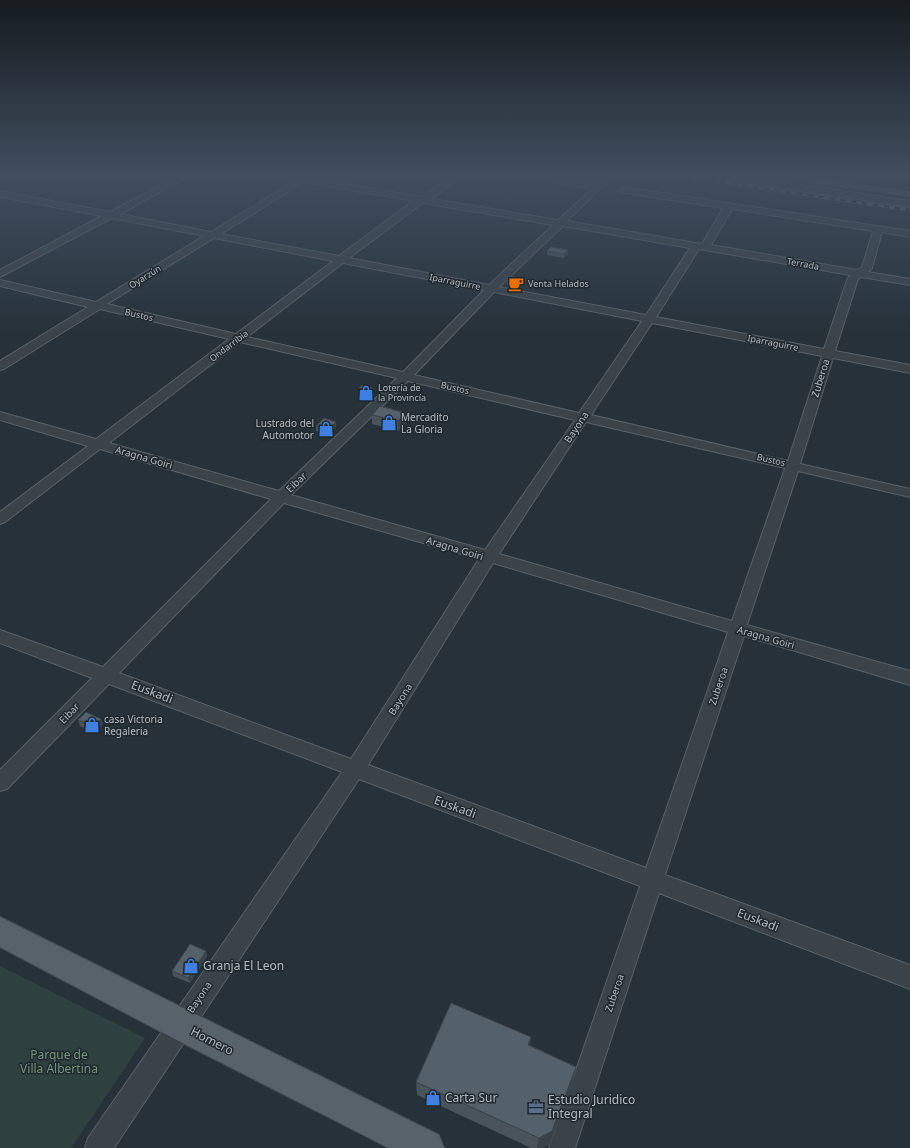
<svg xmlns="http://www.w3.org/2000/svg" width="910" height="1148" font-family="'Noto Sans',sans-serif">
<rect width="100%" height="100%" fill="#263139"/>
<path fill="#2e413e" d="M0,966L145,1038L71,1148H0Z"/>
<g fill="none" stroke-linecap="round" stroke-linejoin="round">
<path fill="#3e5260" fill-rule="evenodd" d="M763,174H790L910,191V197L767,177Z"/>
<g stroke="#586168" stroke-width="2">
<g id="minor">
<path d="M182,174H193L120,214L211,232L294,181L266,174H288L301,177L306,174L309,175V178L422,197L453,174H463L432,199L558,220L592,189L520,177L516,174H538L596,184L607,174H616L567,221L702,244L723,208L620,192L619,190L623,187L910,231V237L882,232L872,268L868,272L910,279V285L861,277L858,279L835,351L910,365V373L833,358L800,464L910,489V497L798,471L747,625L910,671V685L744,636L665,875L910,965V989L659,893L575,1148H549L640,886L359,779L114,1148H85L88,1138L342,772L109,684L7,789L0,791V770L92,678L0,643V630L103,667L271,499L100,449L5,522L0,524V512L88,446L0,420V412L96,439L229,339L100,309L4,369L0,370V361L88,307L0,286V280L96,302L204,236L112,218L0,277V270L102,216L0,197V191L110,212ZM304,182L413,201L339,256L221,234ZM423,203L553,225L489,285L349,258ZM732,209L873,231L862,267L857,270L711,245ZM563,226L690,248L646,315L499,287ZM214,238L333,261L236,334L107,304ZM699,249L850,275L847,280L824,349L656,317ZM343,263L484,290L403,372L247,337ZM494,292L642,321L579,413L414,375ZM652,323L822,356L788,461L591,415ZM240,342L397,378L279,491L109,443ZM408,381L575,420L485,550L291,495ZM586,422L785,468L732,621L499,554ZM284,503L479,559L351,759L119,673ZM493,563L728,632L646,868L368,765Z"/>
<path d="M699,174H724L910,201V207L703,177Z"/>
<path d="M898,174H910V178L899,176Z"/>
</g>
</g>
<g stroke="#434c53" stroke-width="2">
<path id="major" d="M0,917L439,1135L444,1148H389L169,1036L0,947Z"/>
</g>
<use href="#minor" fill="#3a434a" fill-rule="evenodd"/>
<use href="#major" fill="#58626a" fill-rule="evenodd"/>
<g stroke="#606a73" stroke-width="3">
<path id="rail" d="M666,174L910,210"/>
</g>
<use href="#rail" stroke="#1f282f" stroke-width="2" stroke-dasharray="5.5" stroke-linecap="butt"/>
</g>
<g fill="#48535b">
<path d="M547,251L568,254L564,258L547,255Z"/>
<path d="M524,279V283L521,287L507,285V281Z"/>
<path d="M362,385L373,393L370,396L359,393V388Z"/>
<path d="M406,413V423L398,431L372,424V415Z"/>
<path d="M316,426L336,427L328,434L316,431Z"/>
<path d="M101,719L103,724L95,733L80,726L78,720Z"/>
<path d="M206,951L207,956L190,983L173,976L172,971Z"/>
<path d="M531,1037L530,1045L576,1067L573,1081L550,1144L542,1148H531L417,1095L416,1082Z"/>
</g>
<g fill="#3b434a">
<path d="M568,250V254L564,258V254Z"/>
<path d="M524,279V283L521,287V283Z"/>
<path d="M373,388V393L370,396V391Z"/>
<path d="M406,413V423L398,431V421Z"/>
<path d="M336,422V427L328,434V429Z"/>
<path d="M101,719L103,724L95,733L93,727Z"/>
<path d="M206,951L207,956L190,983L188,978Z"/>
<path d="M531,1037L529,1051L528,1045Z"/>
<path d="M576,1067L573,1081L550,1144L542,1148H537L539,1138Z"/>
</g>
<g fill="#54606a" stroke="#3b434a">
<path d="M551,247L568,250L564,254L547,251Z"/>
<path d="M511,276L524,279L521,283L507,281Z"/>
<path d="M362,385L373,388L370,391L359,388Z"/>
<path d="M380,406L406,413L398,421L372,415Z"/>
<path d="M324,418L336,422L328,429L316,426Z"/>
<path d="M86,712L101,719L93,727L78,720Z"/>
<path d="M190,944L206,951L188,978L172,971Z"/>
<path d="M451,1003L531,1037L528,1045L576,1067L552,1131L539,1138L416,1082Z"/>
</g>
<linearGradient id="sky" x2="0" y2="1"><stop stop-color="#151b1f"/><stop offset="0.52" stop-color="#414e5f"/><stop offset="1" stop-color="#414e5f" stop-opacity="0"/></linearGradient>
<rect width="910" height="335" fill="url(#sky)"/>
<defs>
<g id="cafe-bare" transform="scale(1.2)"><path d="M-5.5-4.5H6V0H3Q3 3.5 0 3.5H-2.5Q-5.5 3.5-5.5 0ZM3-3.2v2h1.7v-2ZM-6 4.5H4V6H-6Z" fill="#e8710a" stroke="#1f282f" stroke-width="2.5" paint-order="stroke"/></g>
<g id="shop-bare" transform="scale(1.2)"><path d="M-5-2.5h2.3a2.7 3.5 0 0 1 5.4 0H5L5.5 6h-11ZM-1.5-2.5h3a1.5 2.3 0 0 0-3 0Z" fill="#3f7fe0" stroke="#1f282f" stroke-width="2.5" paint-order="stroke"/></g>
<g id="office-bare" transform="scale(1.2)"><path d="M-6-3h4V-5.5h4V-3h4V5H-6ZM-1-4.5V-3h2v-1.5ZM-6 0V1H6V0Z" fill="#5c6f8a" stroke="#1f282f" stroke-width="2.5" paint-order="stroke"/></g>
</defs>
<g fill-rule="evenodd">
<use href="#cafe-bare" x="516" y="284"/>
<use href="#shop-bare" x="366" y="393"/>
<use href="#shop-bare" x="389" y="423"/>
<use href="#shop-bare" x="326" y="429"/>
<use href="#shop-bare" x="92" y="725"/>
<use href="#shop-bare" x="191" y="966"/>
<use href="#shop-bare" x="433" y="1098"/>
<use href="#office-bare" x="536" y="1107"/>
</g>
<g text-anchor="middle" stroke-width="3" stroke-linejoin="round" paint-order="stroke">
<g font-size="9" fill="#b5bec5" stroke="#1f282f">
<text transform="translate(803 264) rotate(10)" y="3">Terrada</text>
<text transform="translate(145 277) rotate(-32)" y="3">Oyarzún</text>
<text transform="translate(455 282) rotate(11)" y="3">Iparraguirre</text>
<text transform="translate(139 315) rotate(13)" y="3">Bustos</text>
<text transform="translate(773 343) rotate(11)" y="3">Iparraguirre</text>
<text transform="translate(229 346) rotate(-37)" y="3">Ondarribia</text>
<text transform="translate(455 388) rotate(13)" y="3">Bustos</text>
<text transform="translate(771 460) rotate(13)" y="3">Bustos</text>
</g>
<g font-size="9" fill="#b5bec5" stroke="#1f282f" text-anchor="start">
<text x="528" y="287">Venta Helados</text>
<text x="378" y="391">Lotería de<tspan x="378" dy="10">la Provincía</tspan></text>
</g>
<g font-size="10" fill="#b5bec5" stroke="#1f282f">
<text transform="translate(820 378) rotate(-73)" y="4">Zuberoa</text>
<text transform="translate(576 427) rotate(-56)" y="4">Bayona</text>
<text transform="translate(144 457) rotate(16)" y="4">Aragna Goiri</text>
<text transform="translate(296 482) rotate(-44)" y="4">Eibar</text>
<text transform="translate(455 548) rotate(17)" y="4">Aragna Goiri</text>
<text transform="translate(766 637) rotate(16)" y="4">Aragna Goiri</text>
<text transform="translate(718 686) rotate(-71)" y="4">Zuberoa</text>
<text transform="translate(400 699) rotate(-58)" y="4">Bayona</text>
<text transform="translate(69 713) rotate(-46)" y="4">Eibar</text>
<text transform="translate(614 993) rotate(-71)" y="4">Zuberoa</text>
<text transform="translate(199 997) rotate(-56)" y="4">Bayona</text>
</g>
<g font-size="10" fill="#b5bec5" stroke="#1f282f" text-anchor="start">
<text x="401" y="421">Mercadito<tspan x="401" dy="12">La Gloria</tspan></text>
<text x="314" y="427" text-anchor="end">Lustrado del<tspan x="314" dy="12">Automotor</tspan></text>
<text x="104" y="723">casa Victoria<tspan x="104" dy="12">Regaleria</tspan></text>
</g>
<g font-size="12" fill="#b5bec5" stroke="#1f282f">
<text transform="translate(152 692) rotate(21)" y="4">Euskadi</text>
<text transform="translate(455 807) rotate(20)" y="4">Euskadi</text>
<text transform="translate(758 920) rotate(21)" y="4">Euskadi</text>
<text transform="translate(212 1041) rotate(27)" y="4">Homero</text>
</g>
<g font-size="12" fill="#b5bec5" stroke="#1f282f" text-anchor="start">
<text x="203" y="970">Granja El Leon</text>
<text x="445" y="1102">Carta Sur</text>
<text x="548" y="1104">Estudio Juridico<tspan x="548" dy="14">Integral</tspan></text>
</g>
<g font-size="12" fill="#769879" stroke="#1f282f">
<text x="59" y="1059">Parque de<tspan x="59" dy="14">Villa Albertina</tspan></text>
</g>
</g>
</svg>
